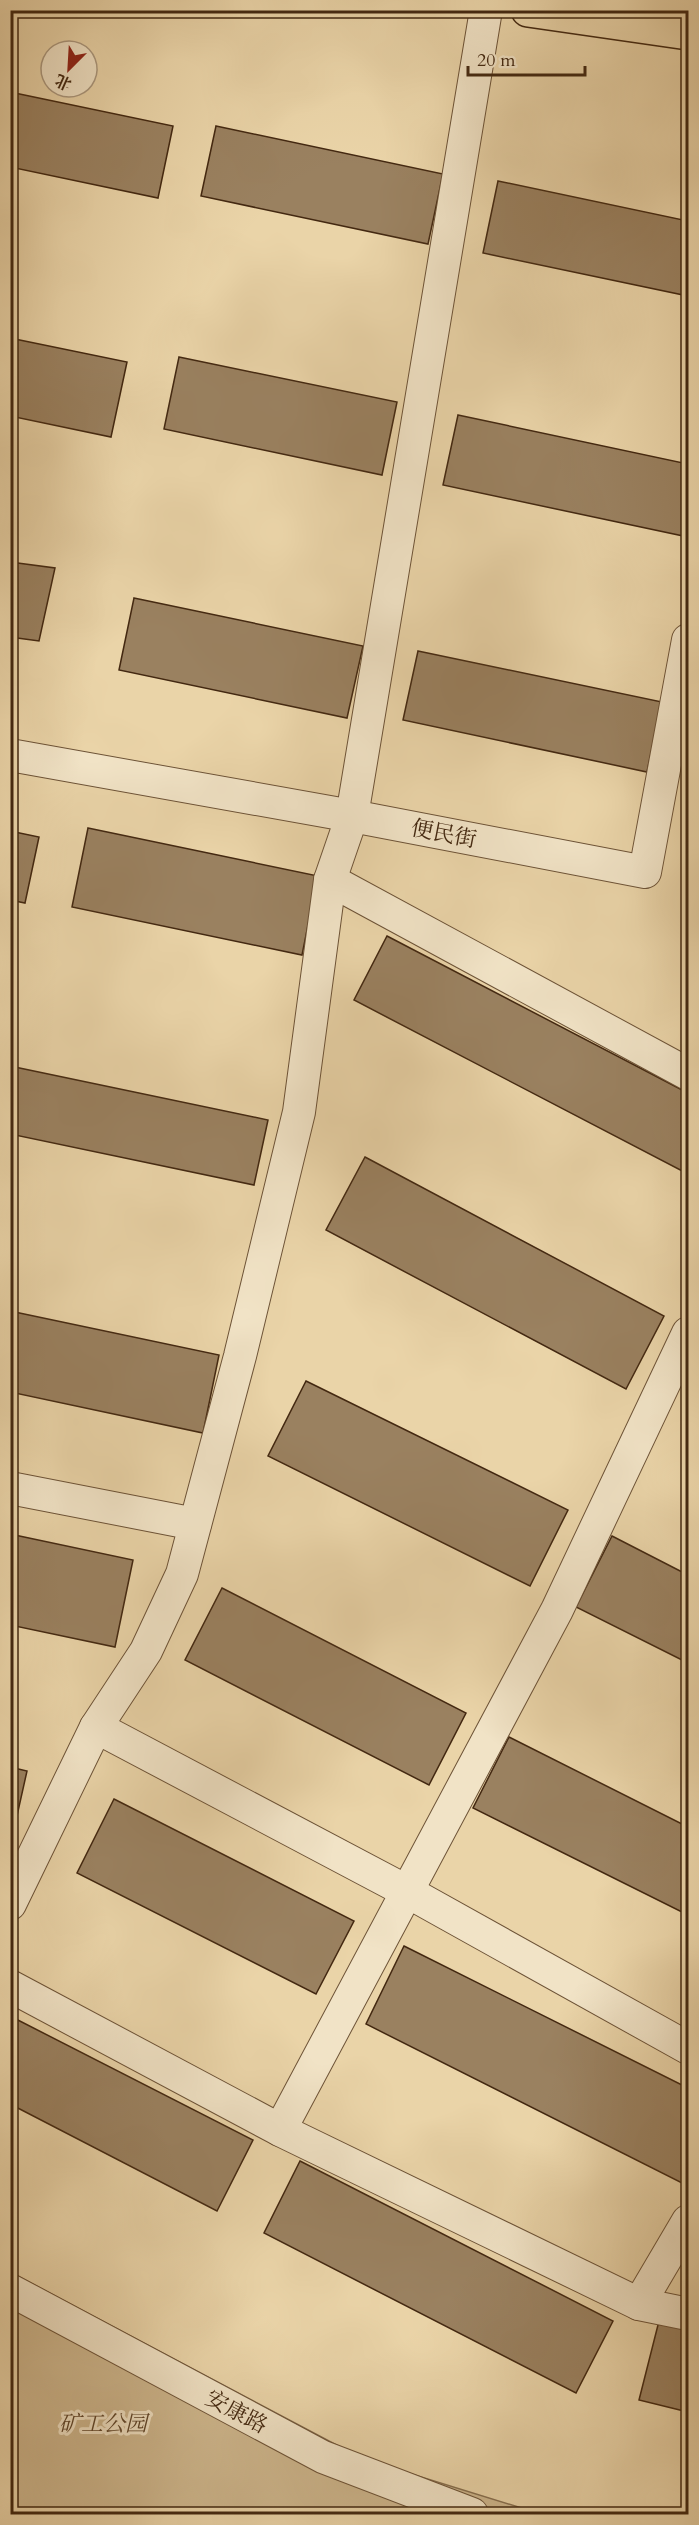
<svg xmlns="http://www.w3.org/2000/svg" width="699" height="2525" font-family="Cardo,'Noto Serif SC',serif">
<rect width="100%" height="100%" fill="#ead4a8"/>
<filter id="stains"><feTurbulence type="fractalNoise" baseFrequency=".00333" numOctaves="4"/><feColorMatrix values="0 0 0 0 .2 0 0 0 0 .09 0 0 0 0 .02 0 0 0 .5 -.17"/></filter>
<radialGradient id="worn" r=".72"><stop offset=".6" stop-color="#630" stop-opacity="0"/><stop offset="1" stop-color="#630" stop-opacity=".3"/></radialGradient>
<path fill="#ceb78e" stroke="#887050" stroke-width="1.5" d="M10,2272L363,2459L541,2514H11Z"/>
<g fill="#9a8160" stroke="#432811" stroke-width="1.5">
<path d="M10,92L173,126L158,198L10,167Z"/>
<path d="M216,126L443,174L428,244L201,196Z"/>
<path d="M498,181L688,221V296L483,253Z"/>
<path d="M10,338L127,362L111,437L10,416Z"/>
<path d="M179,357L397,402L382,475L164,429Z"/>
<path d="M458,415L688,464V537L443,485Z"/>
<path d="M10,562L55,568L39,641L10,637Z"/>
<path d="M134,598L363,646L347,718L119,670Z"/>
<path d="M418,651L662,702L647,772L403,720Z"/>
<path d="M88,828L318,876L302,955L72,907Z"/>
<path d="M10,831L39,837L25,903L10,900Z"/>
<path d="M387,936L688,1093V1174L354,1000Z"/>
<path d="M10,1066L268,1120L254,1185L10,1134Z"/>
<path d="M365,1157L664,1316L626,1389L326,1230Z"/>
<path d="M10,1311L219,1355L203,1433L10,1392Z"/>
<path d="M306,1381L568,1510L530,1586L268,1456Z"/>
<path d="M688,1397V1411L683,1408Z"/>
<path d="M10,1534L133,1560L115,1647L10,1625Z"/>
<path d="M612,1536L688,1575V1663L576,1607Z"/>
<path d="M222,1588L466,1713L429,1785L185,1660Z"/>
<path d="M509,1737L688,1827V1915L473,1808Z"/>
<path d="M10,1767L27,1771L10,1847Z"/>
<path d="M114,1799L354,1921L316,1994L77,1873Z"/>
<path d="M404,1946L688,2088V2169L682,2183L366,2024Z"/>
<path d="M10,2016L253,2140L217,2211L10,2104Z"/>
<path d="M300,2161L613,2321L576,2393L264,2233Z"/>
<path d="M659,2321L688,2328V2412L639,2400Z"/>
</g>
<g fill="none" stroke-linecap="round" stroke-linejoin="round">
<g stroke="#6d5337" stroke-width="34">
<g id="minor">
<path d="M10,755L352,816L645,872L688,640"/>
<path d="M330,880L688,1074"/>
<path d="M10,1488L195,1524"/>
<path d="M96,1727L408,1892L688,2048"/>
<path d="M10,1904L96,1727L146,1651L182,1574L240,1356L299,1112L330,880L352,816L486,10"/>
<path d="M10,1986L280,2130L639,2304L688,2314"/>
<path d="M280,2130L557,1610L688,1333"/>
<path d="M10,2290L323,2457L472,2514"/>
<path d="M639,2304L688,2221"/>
</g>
</g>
<g stroke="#432811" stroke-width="36">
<path id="trunk" d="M528,10L688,33"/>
</g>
<use href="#minor" stroke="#f1e3c6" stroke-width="32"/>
<use href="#trunk" stroke="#ead4a8" stroke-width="33"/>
</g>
<g text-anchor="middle" stroke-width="6" stroke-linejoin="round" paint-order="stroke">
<g font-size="22" fill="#432811" stroke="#f1e3c6">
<text transform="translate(444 833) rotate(11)" y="8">便民街</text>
<text transform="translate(237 2411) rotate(28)" y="8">安康路</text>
</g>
<g font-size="22" font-style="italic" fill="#5f452a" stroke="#f1e3c6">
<text x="103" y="2431">矿工公园</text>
</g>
</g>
<rect width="699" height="2525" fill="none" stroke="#ead4a8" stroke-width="36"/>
<rect x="12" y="12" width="675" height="2501" fill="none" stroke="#432811" stroke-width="3"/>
<rect x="18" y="18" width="663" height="2489" fill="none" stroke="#432811" stroke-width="1.5"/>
<g transform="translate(69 69) rotate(204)"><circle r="28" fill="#f1e3c6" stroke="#ab987e" stroke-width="1.5"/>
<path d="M0-4.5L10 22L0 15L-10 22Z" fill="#8f2418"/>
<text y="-9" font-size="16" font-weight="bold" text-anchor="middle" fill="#432811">北</text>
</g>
<path d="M468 66v9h117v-9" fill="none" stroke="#432811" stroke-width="3"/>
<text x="477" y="66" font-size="18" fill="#432811" stroke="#f1e3c6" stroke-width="4.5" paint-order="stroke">20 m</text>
<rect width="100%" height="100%" filter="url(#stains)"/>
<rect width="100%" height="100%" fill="url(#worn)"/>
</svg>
